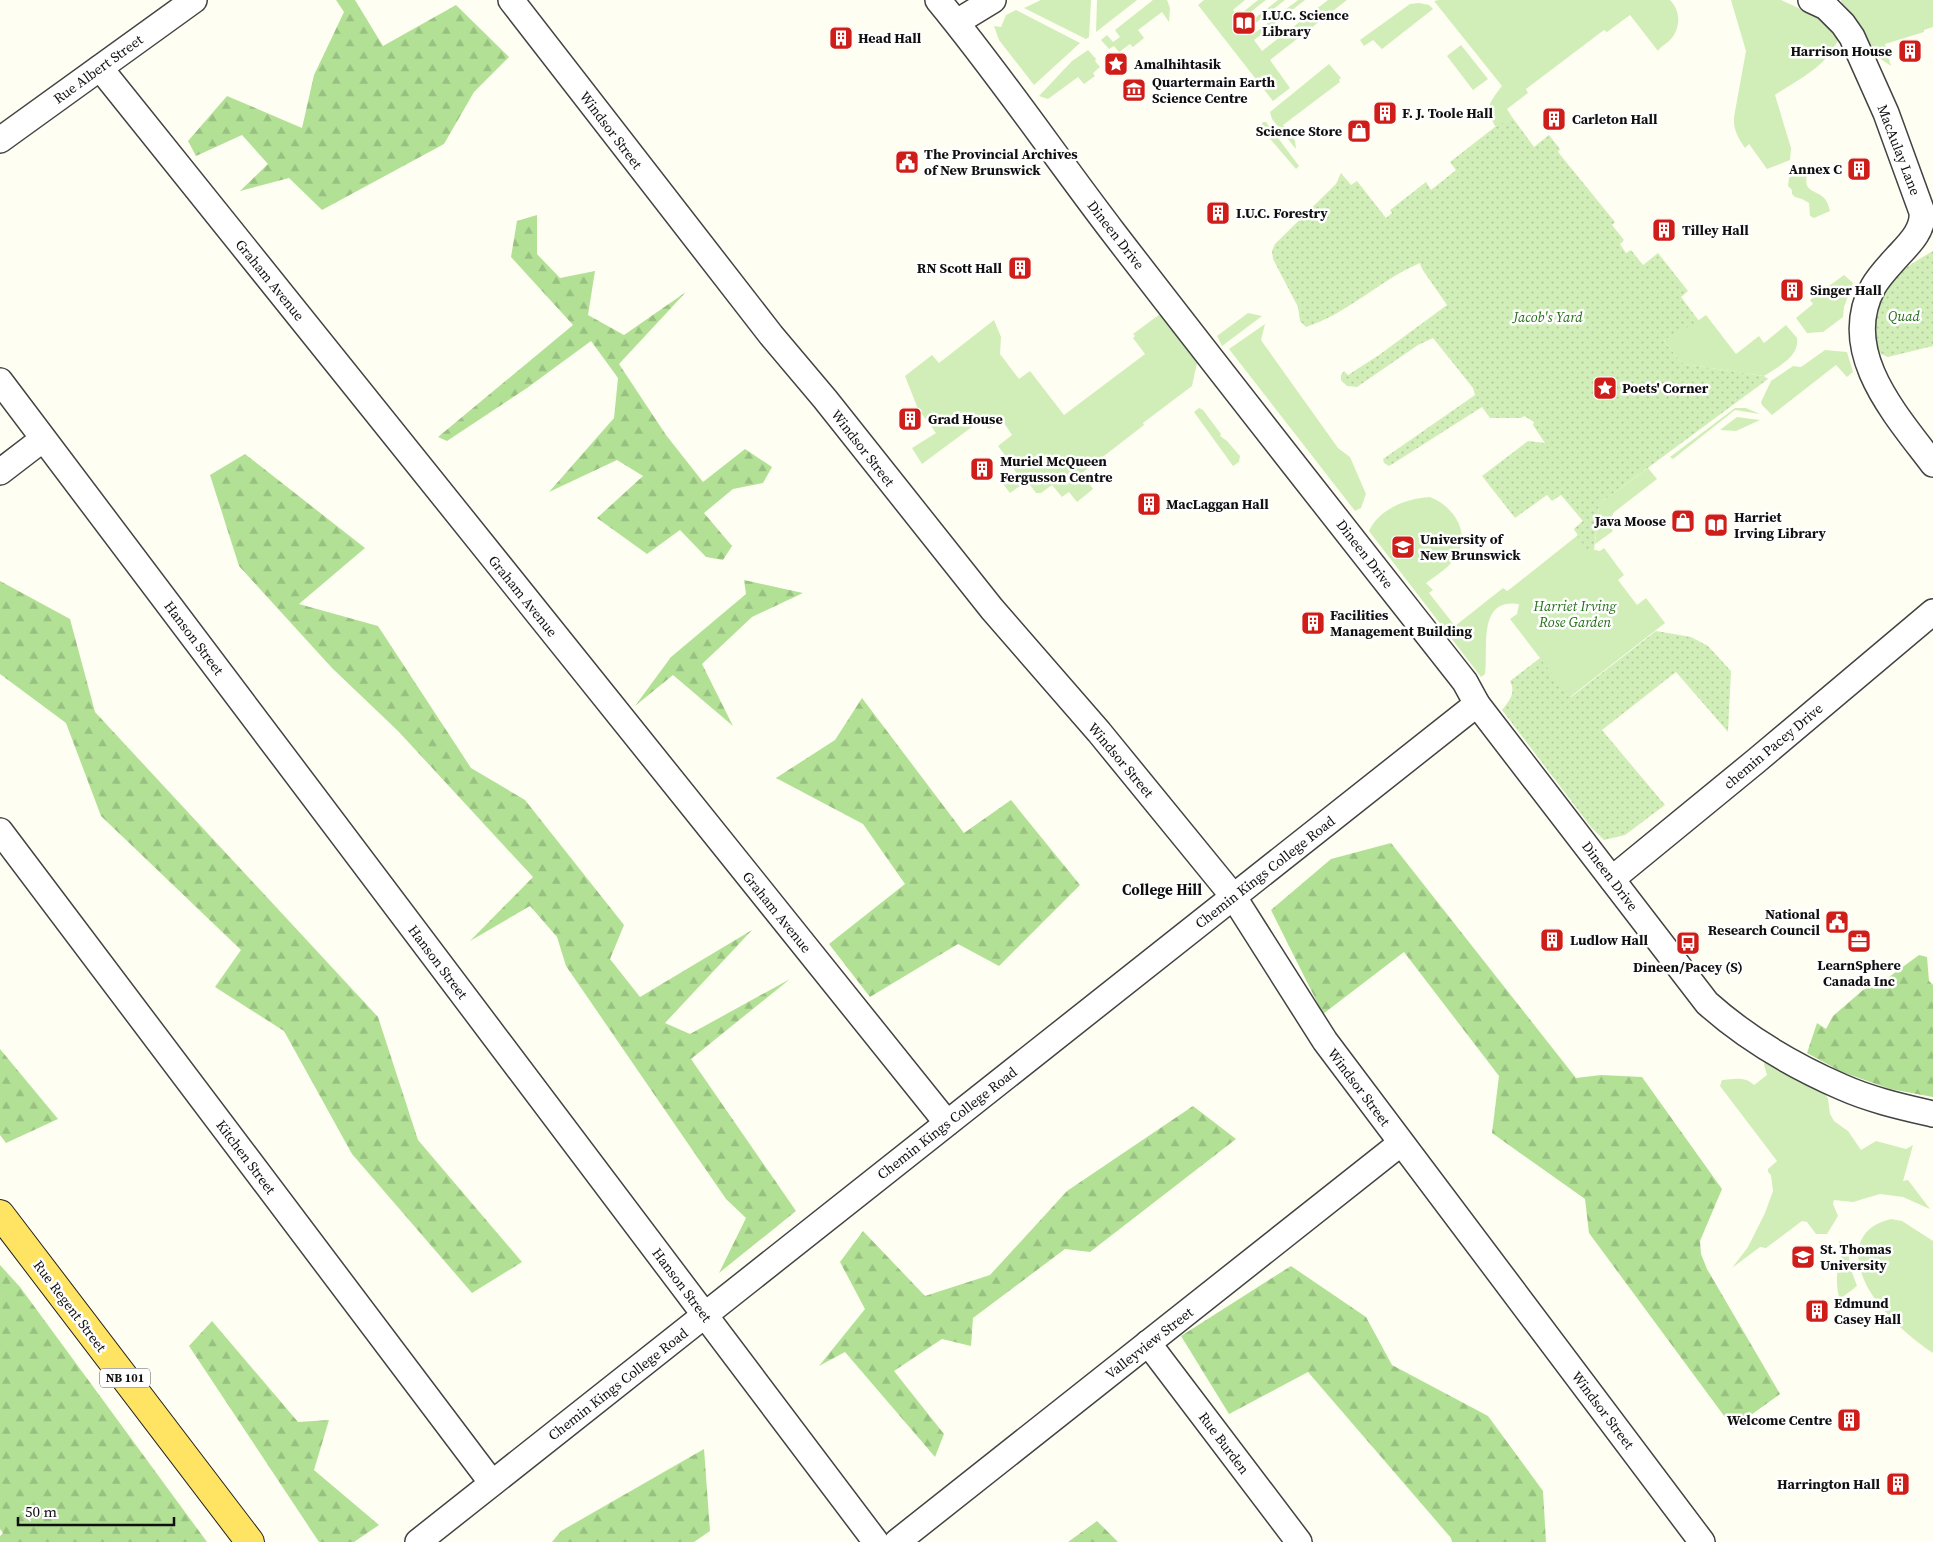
<svg xmlns="http://www.w3.org/2000/svg" width="1933" height="1542" font-family="'Source Serif 4',serif">
<defs>
<pattern id="forest-firs" width="22" height="20" patternUnits="userSpaceOnUse" patternTransform="scale(1.25)"><rect width="22" height="20" fill="#b2e196"/><path d="M5 1l3.5 6h-7zM16 11l3.5 6h-7z" fill="#98c080"/></pattern>
<pattern id="park-dots" width="8" height="8" patternUnits="userSpaceOnUse" patternTransform="scale(1.25)"><rect width="8" height="8" fill="#d1eeb8"/><path d="M2 2h.1M6 6h.1" fill="none" stroke="#b2cb9d" stroke-width="1.8" stroke-linecap="round"/></pattern>
</defs>
<rect width="100%" height="100%" fill="#fffef3"/>
<g fill="#d1eeb8">
<path d="M1041,0H1091L1089,37L1086,39L1024,8Z"/>
<path d="M1097,0H1137L1096,32Z"/>
<path d="M1153,0H1167L1170,8L1169,22L1162,12L1138,30L1144,38L1133,47L1130,44L1119,52L1114,46L1109,49L1101,40L1107,35L1113,42L1120,37L1115,30Z"/>
<path d="M1204,0H1245L1233,10L1238,16L1258,0H1266L1240,20L1245,26L1278,0H1285L1248,29L1252,35L1298,0H1305L1254,40L1262,51L1328,0H1347L1270,60L1290,88L1273,101L1198,5Z"/>
<path d="M1439,0H1670C1681,11 1681,28 1670,40C1666,44 1661,46 1658,51L1630,15L1607,32L1604,30L1526,89L1528,93L1507,109L1512,117L1504,124L1495,126C1484,107 1490,102 1502,86L1434,1Z"/>
<path d="M1731,0H1781L1816,16L1830,28L1838,40C1826,67 1799,79 1775,95L1791,148L1790,160L1767,169L1749,144L1745,148C1738,138 1733,129 1734,117L1746,51Z"/>
<path d="M1841,0H1933V27L1924,30V32L1885,44L1891,66L1872,53L1842,8Z"/>
<path d="M1419,3L1429,5L1433,9L1382,49L1373,40L1364,46L1360,40L1410,4Z"/>
<path d="M1016,10L1080,43L1034,85L999,40L994,26L1001,27L1006,15Z"/>
<path d="M1461,45L1488,79L1473,90L1447,56Z"/>
<path d="M1088,50L1096,59L1095,61L1100,67L1093,73L1095,76L1084,84L1078,77L1048,99L1039,96L1072,61Z"/>
<path d="M1329,64L1341,78L1339,80L1340,82L1283,125L1295,141L1296,149L1272,119L1270,112Z"/>
<path d="M1263,122H1266L1299,166L1296,169L1260,127Z"/>
<path d="M1800,169L1807,175C1803,193 1816,189 1825,199C1827,201 1829,207 1830,211L1814,218L1810,216L1809,203L1802,199L1795,197L1792,194V190L1788,186L1789,178Z"/>
<path d="M1844,275L1853,283L1844,307L1843,317L1823,332L1807,333L1796,318L1813,304L1810,300Z"/>
<path d="M1248,313L1262,316L1222,346L1217,336Z"/>
<path d="M1160,314L1197,363L1192,386L1143,423L1144,425L1082,473L1093,489L1077,502L1069,492L1062,497L1052,485L1041,493H1036L1027,481L1010,493L1003,484L1017,474L1010,463L1012,461L1010,458L1008,459L998,446L1012,435L1002,420L989,429L980,421L922,464L912,448L936,433L918,409L905,376L932,355L939,363L994,320L1001,337L1000,354L1019,379L1030,371L1064,415L1145,354L1133,338L1135,336L1133,334Z"/>
<path d="M1706,315L1736,354L1759,336L1764,343L1786,325L1797,338C1800,357 1777,367 1764,376L1684,364L1680,361L1664,341L1666,339C1680,330 1693,325 1706,315Z"/>
<path d="M1265,324L1261,340L1333,441L1338,448L1350,457L1366,494L1361,508L1355,511L1229,349Z"/>
<path d="M1825,350L1847,352L1853,372L1847,377L1836,365L1772,415L1762,405L1761,402L1771,381L1793,366L1801,367Z"/>
<path d="M1199,408L1203,410L1221,434L1220,436L1227,441L1240,456L1239,462L1233,466L1194,412Z"/>
<path d="M1735,408H1746L1760,414L1735,410L1673,459L1670,457Z"/>
<path d="M1737,417L1760,420L1736,431L1720,430Z"/>
<path d="M1648,468L1657,479L1613,513L1610,527L1613,531L1595,544L1599,504Z"/>
<path d="M1430,497C1457,508 1474,538 1451,563C1444,571 1434,577 1426,583L1433,590L1429,593L1455,626L1503,588L1507,591L1510,589L1578,535L1574,529L1583,521L1575,511L1587,503L1591,549L1600,551L1604,548L1624,575L1618,580L1637,605L1646,598L1665,623L1570,697L1510,619L1517,614L1519,604C1476,597 1489,651 1485,674L1481,677L1369,531C1379,509 1407,498 1430,497Z"/>
<path d="M1765,1060L1824,1091L1828,1099L1830,1114L1834,1121L1848,1131L1861,1150L1876,1141L1906,1149L1913,1145L1903,1181L1908,1180L1930,1209L1903,1197L1880,1194L1853,1202L1834,1200L1833,1204L1838,1216L1827,1234H1816L1807,1222L1802,1221L1766,1248L1760,1247L1732,1268L1748,1247L1765,1213L1773,1191L1771,1175L1768,1172V1169L1777,1161L1720,1086L1722,1080C1734,1079 1745,1076 1754,1085L1767,1075L1764,1065Z"/>
<path d="M1891,1219L1902,1221L1933,1241V1353C1913,1340 1894,1323 1879,1304C1855,1275 1844,1230 1891,1219Z"/>
<path d="M1839,1241L1848,1245L1850,1267L1857,1286L1840,1299C1837,1292 1836,1277 1838,1269H1842L1843,1263L1840,1262L1842,1250L1838,1249Z"/>
</g>
<g fill="url(#forest-firs)">
<path d="M336,0H355L383,46L456,5L509,57L474,92L444,144L322,210L289,178L240,191L268,164L242,135L196,156L188,141L227,96L302,128L314,75L344,12Z"/>
<path d="M537,215V254L560,278L595,271L588,315L624,335L686,292L619,364L666,435L703,482L745,449L772,467L763,483L733,489L704,513L732,546L723,560L706,557L680,530L647,554L597,518L643,476L617,460L549,492L614,418L618,378L591,341L527,388L447,441L438,437L573,325L511,257L517,221Z"/>
<path d="M245,454L365,548L299,604L378,626L471,768L525,800L624,925L610,959L640,997L752,930L665,1023L690,1034L790,979L691,1059L796,1211L719,1273L746,1218L726,1199L566,966L557,937L530,906L470,941L533,877L398,731L332,668L239,566L210,475Z"/>
<path d="M744,580L803,593L752,617L702,664L733,726L673,675L635,706L671,657L746,594Z"/>
<path d="M0,581L70,619L95,712L378,1017L418,1140L522,1262L472,1293L352,1154L284,1031L215,987L241,950L101,816L66,723L0,674Z"/>
<path d="M862,698L964,833L1011,800L1080,885L999,966L958,944L870,997L829,944L905,884L863,824L776,778L835,740Z"/>
<path d="M1391,843L1576,1078L1601,1075L1642,1077L1722,1189L1700,1241L1701,1254L1707,1269L1780,1394L1733,1428L1589,1233L1585,1199L1492,1133L1499,1076L1404,952L1323,1014L1271,910L1331,859Z"/>
<path d="M1919,955L1927,957L1929,981L1933,985V1097L1890,1089L1842,1072L1807,1053L1817,1023L1826,1029L1833,1016L1863,990L1889,977Z"/>
<path d="M0,1049L58,1119L6,1143L0,1135Z"/>
<path d="M1193,1106L1236,1139L1090,1252L1065,1249L973,1318L971,1346L942,1339L894,1371L944,1434L935,1457L845,1352L819,1366L865,1309L840,1262L863,1231L925,1296L990,1275L1067,1191Z"/>
<path d="M0,1265L20,1287L207,1542H0V1536L3,1533L0,1529Z"/>
<path d="M1291,1266L1366,1317L1392,1365L1488,1416L1543,1491L1546,1542H1452L1451,1538L1308,1372L1229,1414L1181,1336Z"/>
<path d="M212,1321L298,1422L329,1420L314,1470L379,1525L354,1542H319L189,1346Z"/>
<path d="M704,1449L710,1531L694,1542H552L561,1531Z"/>
<path d="M1097,1521L1118,1542H1068Z"/>
</g>
<g fill="url(#park-dots)">
<path d="M1512,117L1534,147L1549,135L1560,149L1558,152L1615,222L1612,225L1624,240L1620,244L1626,253L1631,250L1643,265L1658,253L1688,291L1681,297L1699,321L1666,339L1664,341L1680,361L1684,364L1764,376L1768,379L1599,504L1594,550L1587,549L1577,536L1578,535L1574,529L1583,521L1561,495L1552,501L1547,495L1515,518L1482,476L1528,441L1545,443L1533,425L1534,422L1524,416L1521,418H1490L1482,407L1394,463L1389,466L1384,463L1383,459L1475,395L1473,388L1433,338L1418,345L1357,387L1347,386L1341,380V375L1344,371L1348,375L1379,355L1447,305L1422,269L1420,263C1380,280 1347,314 1306,327L1300,321L1298,307L1273,259L1272,251L1275,244L1336,184L1341,173L1351,185L1357,181L1386,218L1392,213L1390,210L1426,182L1431,190L1456,170L1450,162L1500,123H1504Z"/>
<path d="M1933,251V346L1888,357L1881,354C1874,344 1873,332 1874,320C1880,283 1903,268 1933,251Z"/>
<path d="M1656,631L1691,637L1708,646L1731,671L1728,732L1676,672L1602,730L1665,805L1625,835L1604,840L1591,827L1502,710C1510,700 1516,693 1510,681L1540,658L1571,697Z"/>
</g>
<g fill="none" stroke-linecap="round" stroke-linejoin="round">
<g stroke="#434343" stroke-width="28">
<g id="minor">
<path d="M511,0L771,335L825,399L992,609L1099,732L1233,896L1325,1041L1702,1542"/>
<path d="M938,0C1000,75 1054,155 1113,232C1229,383 1347,532 1465,682L1477,704L1707,1003C1746,1038 1794,1066 1842,1087C1871,1100 1903,1107 1933,1114"/>
<path d="M1811,0L1826,7L1843,24L1852,37L1886,113L1922,212C1924,230 1909,244 1897,257C1889,266 1879,276 1873,287C1838,352 1896,415 1933,464"/>
<path d="M957,22L993,0"/>
<path d="M100,68L947,1123"/>
<path d="M0,140L194,0"/>
<path d="M0,381L876,1542"/>
<path d="M0,472L43,439"/>
<path d="M0,831L492,1483"/>
<path d="M1612,879L1756,761L1933,612"/>
<path d="M1148,1343L1299,1542"/>
<path d="M418,1542L1477,704"/>
<path d="M897,1542L1401,1143"/>
</g>
</g>
<g stroke="#212121" stroke-width="30">
<path id="major" d="M0,1214L250,1542"/>
</g>
<use href="#minor" stroke="#fff" stroke-width="25"/>
<use href="#major" stroke="#ffe463" stroke-width="28"/>
</g>
<defs>
<g id="library-square" transform="scale(1.25)"><rect x="-9" y="-9" width="18" height="18" rx="4" fill="#cf1e1a" stroke="#fff"/><path d="M-6-4Q-3-5.5-.7-3.5V5Q-3 3-6 4ZM6-4Q3-5.5 .7-3.5V5Q3 3 6 4Z" fill="#fff"/></g>
<g id="building-square" transform="scale(1.25)"><rect x="-9" y="-9" width="18" height="18" rx="4" fill="#cf1e1a" stroke="#fff"/><path d="M-4-6H4V6H1V3H-1V6H-4ZM-2.5-4.3h1.7v1.8h-1.7ZM.8-4.3h1.7v1.8H.8ZM-2.5-1h1.7V.8h-1.7ZM.8-1h1.7V.8H.8Z" fill="#fff"/></g>
<g id="sight-square" transform="scale(1.25)"><rect x="-9" y="-9" width="18" height="18" rx="4" fill="#cf1e1a" stroke="#fff"/><path d="M0-6L1.8-2.2L6-1.7L2.9 1.2L3.7 5.4L0 3.3L-3.7 5.4L-2.9 1.2L-6-1.7L-1.8-2.2Z" fill="#fff"/></g>
<g id="museum-square" transform="scale(1.25)"><rect x="-9" y="-9" width="18" height="18" rx="4" fill="#cf1e1a" stroke="#fff"/><path d="M0-6L6-3V-2H-6V-3ZM-5-1h2V3h-2ZM-1-1h2V3h-2ZM3-1h2V3H3ZM-6 4H6V6H-6Z" fill="#fff"/></g>
<g id="shop-square" transform="scale(1.25)"><rect x="-9" y="-9" width="18" height="18" rx="4" fill="#cf1e1a" stroke="#fff"/><path d="M-5-2.5h2.3a2.7 3.5 0 0 1 5.4 0H5L5.5 6h-11ZM-1.5-2.5h3a1.5 2.3 0 0 0-3 0Z" fill="#fff"/></g>
<g id="civic-square" transform="scale(1.25)"><rect x="-9" y="-9" width="18" height="18" rx="4" fill="#cf1e1a" stroke="#fff"/><path d="M-.6-6.5H3V-4.5H.6V-3L4-1V1h2V6H-6V1h2V-1L-.6-3ZM-1.2 2.5V6h2.4V2.5Z" fill="#fff"/></g>
<g id="university-square" transform="scale(1.25)"><rect x="-9" y="-9" width="18" height="18" rx="4" fill="#cf1e1a" stroke="#fff"/><path d="M0-5L7-2L0 1L-7-2ZM-4 1L0 2.5L4 1V4Q0 6-4 4Z" fill="#fff"/></g>
<g id="office-square" transform="scale(1.25)"><rect x="-9" y="-9" width="18" height="18" rx="4" fill="#cf1e1a" stroke="#fff"/><path d="M-6-3h4V-5.5h4V-3h4V5H-6ZM-1-4.5V-3h2v-1.5ZM-6 0V1H6V0Z" fill="#fff"/></g>
<g id="bus-square" transform="scale(1.25)"><rect x="-9" y="-9" width="18" height="18" rx="4" fill="#cf1e1a" stroke="#fff"/><path d="M-5-6H5V4H4V6H2V4H-2V6H-4V4H-5ZM-3.5-4V0h7V-4ZM-3.5 1.2v1.5H-2V1.2ZM2 1.2v1.5H3.5V1.2Z" fill="#fff"/></g>
</defs>
<g fill-rule="evenodd">
<use href="#library-square" x="1244" y="23"/>
<use href="#building-square" x="841" y="38"/>
<use href="#building-square" x="1910" y="51"/>
<use href="#sight-square" x="1116" y="64"/>
<use href="#museum-square" x="1134" y="90"/>
<use href="#building-square" x="1385" y="113"/>
<use href="#building-square" x="1554" y="119"/>
<use href="#shop-square" x="1359" y="131"/>
<use href="#civic-square" x="907" y="162"/>
<use href="#building-square" x="1859" y="169"/>
<use href="#building-square" x="1218" y="213"/>
<use href="#building-square" x="1664" y="230"/>
<use href="#building-square" x="1020" y="268"/>
<use href="#building-square" x="1792" y="290"/>
<use href="#sight-square" x="1605" y="388"/>
<use href="#building-square" x="910" y="419"/>
<use href="#building-square" x="982" y="469"/>
<use href="#building-square" x="1149" y="504"/>
<use href="#shop-square" x="1683" y="521"/>
<use href="#library-square" x="1716" y="525"/>
<use href="#university-square" x="1403" y="547"/>
<use href="#building-square" x="1313" y="623"/>
<use href="#civic-square" x="1837" y="922"/>
<use href="#building-square" x="1552" y="940"/>
<use href="#office-square" x="1859" y="941"/>
<use href="#bus-square" x="1688" y="943"/>
<use href="#university-square" x="1803" y="1257"/>
<use href="#building-square" x="1817" y="1311"/>
<use href="#building-square" x="1849" y="1420"/>
<use href="#building-square" x="1898" y="1484"/>
</g>
<g text-anchor="middle" stroke-width="5" stroke-linejoin="round" paint-order="stroke">
<rect fill="#fff" stroke="#585858" stroke-width="1" x="100" y="1368.5" width="50" height="19" rx="4"/>
<g font-size="12" font-weight="bold" fill="#101010">
<text x="125" y="1382">NB 101</text>
</g>
<g font-size="14" font-weight="bold" fill="#101010" stroke="#fff" text-anchor="start">
<text x="1262" y="20">I.U.C. Science<tspan x="1262" dy="16">Library</tspan></text>
<text x="858" y="43">Head Hall</text>
<text x="1892" y="56" text-anchor="end">Harrison House</text>
<text x="1134" y="69">Amalhihtasik</text>
<text x="1152" y="87">Quartermain Earth<tspan x="1152" dy="16">Science Centre</tspan></text>
<text x="1402" y="118">F. J. Toole Hall</text>
<text x="1572" y="124">Carleton Hall</text>
<text x="1342" y="136" text-anchor="end">Science Store</text>
<text x="924" y="159">The Provincial Archives<tspan x="924" dy="16">of New Brunswick</tspan></text>
<text x="1842" y="174" text-anchor="end">Annex C</text>
<text x="1236" y="218">I.U.C. Forestry</text>
<text x="1682" y="235">Tilley Hall</text>
<text x="1002" y="273" text-anchor="end">RN Scott Hall</text>
<text x="1810" y="295">Singer Hall</text>
<text x="1622" y="393">Poets' Corner</text>
<text x="928" y="424">Grad House</text>
<text x="1000" y="466">Muriel McQueen<tspan x="1000" dy="16">Fergusson Centre</tspan></text>
<text x="1166" y="509">MacLaggan Hall</text>
<text x="1734" y="522">Harriet<tspan x="1734" dy="16">Irving Library</tspan></text>
<text x="1666" y="526" text-anchor="end">Java Moose</text>
<text x="1420" y="544">University of<tspan x="1420" dy="16">New Brunswick</tspan></text>
<text x="1330" y="620">Facilities<tspan x="1330" dy="16">Management Building</tspan></text>
<text x="1820" y="919" text-anchor="end">National<tspan x="1820" dy="16">Research Council</tspan></text>
<text x="1570" y="945">Ludlow Hall</text>
<text x="1859" y="970" text-anchor="middle">LearnSphere<tspan x="1859" dy="16">Canada Inc</tspan></text>
<text x="1688" y="972" text-anchor="middle">Dineen/Pacey (S)</text>
<text x="1820" y="1254">St. Thomas<tspan x="1820" dy="16">University</tspan></text>
<text x="1834" y="1308">Edmund<tspan x="1834" dy="16">Casey Hall</tspan></text>
<text x="1832" y="1425" text-anchor="end">Welcome Centre</text>
<text x="1880" y="1489" text-anchor="end">Harrington Hall</text>
</g>
<g font-size="14" fill="#101010" stroke="#fff">
<text transform="translate(98 69) rotate(-36)" y="5">Rue Albert Street</text>
<text transform="translate(611 130) rotate(53)" y="5">Windsor Street</text>
<text transform="translate(1899 150) rotate(69)" y="5">MacAulay Lane</text>
<text transform="translate(1116 235) rotate(52)" y="5">Dineen Drive</text>
<text transform="translate(270 280) rotate(51)" y="5">Graham Avenue</text>
<text transform="translate(863 448) rotate(52)" y="5">Windsor Street</text>
<text transform="translate(1365 554) rotate(52)" y="5">Dineen Drive</text>
<text transform="translate(523 596) rotate(51)" y="5">Graham Avenue</text>
<text transform="translate(194 638) rotate(53)" y="5">Hanson Street</text>
<text transform="translate(1773 746) rotate(-40)" y="5">chemin Pacey Drive</text>
<text transform="translate(1121 760) rotate(50)" y="5">Windsor Street</text>
<text transform="translate(1265 872) rotate(-38)" y="5">Chemin Kings College Road</text>
<text transform="translate(1610 876) rotate(53)" y="5">Dineen Drive</text>
<text transform="translate(777 912) rotate(51)" y="5">Graham Avenue</text>
<text transform="translate(438 962) rotate(53)" y="5">Hanson Street</text>
<text transform="translate(1359 1087) rotate(53)" y="5">Windsor Street</text>
<text transform="translate(947 1123) rotate(-38)" y="5">Chemin Kings College Road</text>
<text transform="translate(246 1157) rotate(53)" y="5">Kitchen Street</text>
<text transform="translate(682 1285) rotate(53)" y="5">Hanson Street</text>
<text transform="translate(70 1306) rotate(53)" y="5">Rue Regent Street</text>
<text transform="translate(1149 1343) rotate(-38)" y="5">Valleyview Street</text>
<text transform="translate(618 1384) rotate(-38)" y="5">Chemin Kings College Road</text>
<text transform="translate(1603 1410) rotate(53)" y="5">Windsor Street</text>
<text transform="translate(1224 1443) rotate(53)" y="5">Rue Burden</text>
</g>
<g font-size="14" font-style="italic" fill="#257019" stroke="#fff">
<text x="1904" y="321">Quad</text>
<text x="1548" y="322">Jacob's Yard</text>
<text x="1575" y="611">Harriet Irving<tspan x="1575" dy="16">Rose Garden</tspan></text>
</g>
<g font-size="15" font-weight="bold" fill="#101010" stroke="#fff">
<text x="1162" y="895">College Hill</text>
</g>
</g>
<path d="M18 1517v8h156v-8" fill="none" stroke="#101010" stroke-width="2.5"/>
<text x="25" y="1517" font-size="15" fill="#101010" stroke="#ffffff" stroke-width="4" paint-order="stroke">50 m</text>
</svg>
